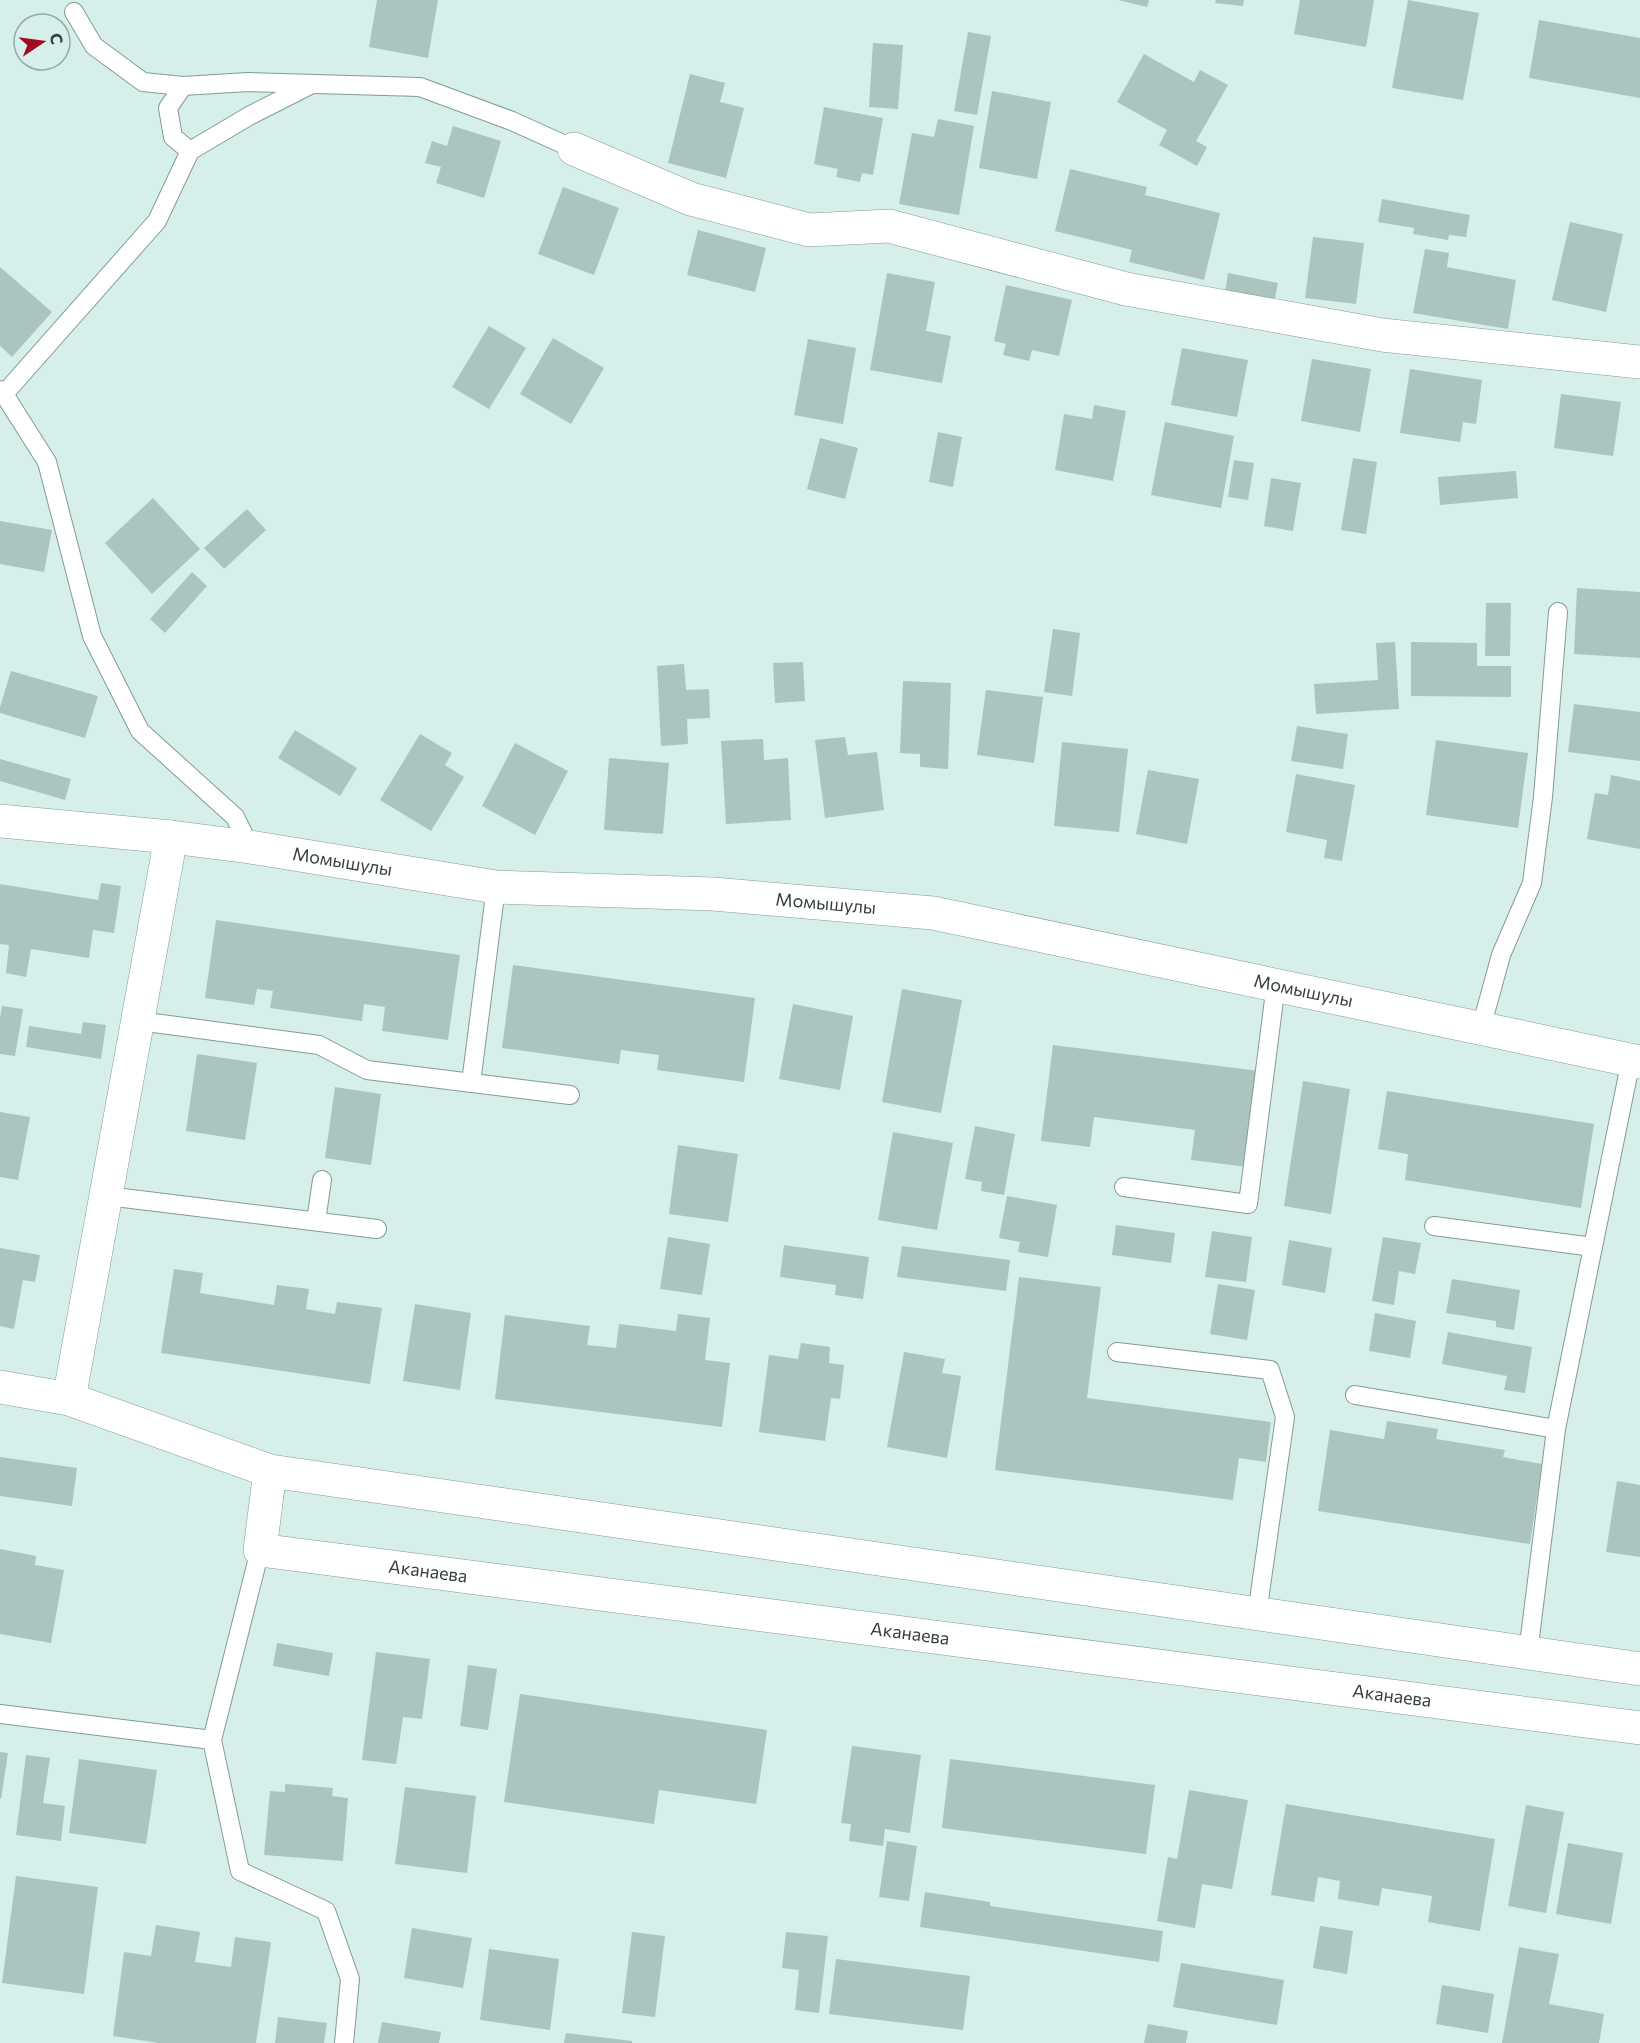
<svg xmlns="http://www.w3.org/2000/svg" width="1640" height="2043" font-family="Commissioner,sans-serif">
<rect width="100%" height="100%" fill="#d6efea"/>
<g fill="#abc4bf">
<path d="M377,0H438L428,58L369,47Z"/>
<path d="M1118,0H1149L1147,7Z"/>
<path d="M1216,0H1244L1243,6L1215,3Z"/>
<path d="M1300,0H1374L1366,47L1294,34Z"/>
<path d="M1408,0L1479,13L1463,100L1392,88Z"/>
<path d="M1539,20L1640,38V98L1529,78Z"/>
<path d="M968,32L991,36L977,115L954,111Z"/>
<path d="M873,43L903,45L898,109L869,107Z"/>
<path d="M1144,54L1194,82L1200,70L1228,85L1196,141L1207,147L1197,166L1159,145L1167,130L1117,102Z"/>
<path d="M690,74L725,83L720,102L744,108L726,178L668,163Z"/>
<path d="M992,91L1051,102L1037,179L979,168Z"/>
<path d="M824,107L883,118L873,175L862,173L860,182L836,177L838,169L814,164Z"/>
<path d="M938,119L974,126L959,215L899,204L912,133L934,137Z"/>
<path d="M453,126L501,141L484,198L436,183L441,167L425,163L432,141L447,146Z"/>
<path d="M1070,169L1147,187L1145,195L1220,213L1204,280L1129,262L1132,250L1055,231Z"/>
<path d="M563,187L619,208L594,275L538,254Z"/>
<path d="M1382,199L1470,215L1466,237L1449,235L1448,240L1413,234L1414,228L1378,222Z"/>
<path d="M1570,222L1623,234L1606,312L1552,300Z"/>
<path d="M698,230L766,248L755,292L687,275Z"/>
<path d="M1313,237L1364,243L1356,304L1305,298Z"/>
<path d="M1425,249L1449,253L1447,267L1516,280L1508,329L1413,313Z"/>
<path d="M0,267L52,312L12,357L0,346Z"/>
<path d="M887,273L935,282L926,331L951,336L942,383L870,370Z"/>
<path d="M1228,273L1278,283L1274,303L1225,293Z"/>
<path d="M1006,285L1072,300L1059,356L1032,350L1029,361L1003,355L1006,344L994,341Z"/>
<path d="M489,326L526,348L489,409L452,387Z"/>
<path d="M553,338L604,368L571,424L520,394Z"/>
<path d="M808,339L856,348L843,424L794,415Z"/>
<path d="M1182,348L1248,360L1237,417L1171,405Z"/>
<path d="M1312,359L1371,369L1360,432L1301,421Z"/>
<path d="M1410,369L1482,380L1476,424L1463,422L1460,442L1400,433Z"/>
<path d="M1561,394L1621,402L1613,456L1554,448Z"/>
<path d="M1094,405L1126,411L1113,481L1055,470L1064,414L1092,419Z"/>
<path d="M1165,422L1234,436L1221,508L1151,495Z"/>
<path d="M938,432L962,437L953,487L929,482Z"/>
<path d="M820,438L858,448L845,499L807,489Z"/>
<path d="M1353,458L1377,462L1366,534L1341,530Z"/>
<path d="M1234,460L1254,463L1248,500L1228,497Z"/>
<path d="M1516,471L1518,498L1440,505L1438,477Z"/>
<path d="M1271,478L1301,483L1293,531L1264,526Z"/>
<path d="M153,498L200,549L152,594L105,543Z"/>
<path d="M247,509L266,530L224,569L204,548Z"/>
<path d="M0,521L52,530L44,572L0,564Z"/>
<path d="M192,572L207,586L165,633L150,619Z"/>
<path d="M1577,588L1640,592V658L1574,654Z"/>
<path d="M1486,603H1511L1510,656H1485Z"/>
<path d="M1053,629L1080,633L1072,696L1044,692Z"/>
<path d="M1395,642L1399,709L1316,714L1314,684L1378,680L1376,643Z"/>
<path d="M1411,642L1477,643V666H1511V697L1411,696Z"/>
<path d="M803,662L805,701L775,703L773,663Z"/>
<path d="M684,664L686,690L709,689L710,718L687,719L688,744L661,746L657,666Z"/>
<path d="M11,671L98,696L85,738L0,713V707Z"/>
<path d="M903,681L951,683L948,769L920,767V754L900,753Z"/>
<path d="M986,690L1043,697L1034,763L977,755Z"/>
<path d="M1574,704L1640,712V761L1568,752Z"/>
<path d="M1297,726L1348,734L1343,769L1291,761Z"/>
<path d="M295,730L357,768L340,796L278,758Z"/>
<path d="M420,734L452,753L445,765L464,777L431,831L380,800Z"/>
<path d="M845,737L848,755L877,752L884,810L825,818L815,740Z"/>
<path d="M763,739L764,760L788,758L791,820L726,824L721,741Z"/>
<path d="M1436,740L1528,753L1518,828L1426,815Z"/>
<path d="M1062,742L1128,749L1119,832L1054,826Z"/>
<path d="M515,743L568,771L535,835L482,806Z"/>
<path d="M609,758L669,763L663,834L604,830Z"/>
<path d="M0,759L71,779L65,800L0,781Z"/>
<path d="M1148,770L1199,779L1187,844L1136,834Z"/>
<path d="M1296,774L1355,785L1342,861L1324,858L1327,840L1286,832Z"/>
<path d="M1611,775L1640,781V849L1587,839L1595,793L1608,795Z"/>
<path d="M101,883L121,886L114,933L93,930L89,958L31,949L26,977L6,973L9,945L0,944V884L98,900Z"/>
<path d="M216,920L460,955L448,1040L382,1031L385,1007L364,1004L362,1021L270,1008L273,991L257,989L254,1005L205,998Z"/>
<path d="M513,965L755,998L744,1082L657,1070L659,1055L621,1050L619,1064L502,1048Z"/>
<path d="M902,989L962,1000L941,1113L882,1102Z"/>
<path d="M793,1004L853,1016L840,1090L779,1079Z"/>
<path d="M2,1006L23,1009L15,1056L0,1054V1018Z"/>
<path d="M83,1022L106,1025L101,1059L26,1047L29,1026L81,1034Z"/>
<path d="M1053,1045L1259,1071L1248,1167L1191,1160L1195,1130L1094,1117L1090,1147L1041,1141Z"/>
<path d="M197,1054L257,1063L245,1140L186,1131Z"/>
<path d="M1303,1081L1350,1089L1331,1214L1284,1206Z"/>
<path d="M335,1087L381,1094L371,1165L325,1158Z"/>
<path d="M1387,1091L1594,1124L1581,1208L1405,1180L1408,1154L1378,1149Z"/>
<path d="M0,1112L30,1117L18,1180L0,1177Z"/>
<path d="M975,1126L1015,1134L1004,1195L981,1191L982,1182L965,1179Z"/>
<path d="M893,1132L953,1143L937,1230L878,1220Z"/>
<path d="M678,1145L738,1154L728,1222L669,1214Z"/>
<path d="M1007,1196L1057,1205L1048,1257L1018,1252L1020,1242L999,1238Z"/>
<path d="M1116,1225L1175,1233L1171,1263L1112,1255Z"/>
<path d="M1212,1231L1252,1237L1246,1282L1205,1277Z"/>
<path d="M668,1237L710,1244L702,1295L660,1289Z"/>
<path d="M1383,1237L1421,1243L1415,1274L1399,1271L1394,1305L1372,1301Z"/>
<path d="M1289,1240L1332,1248L1325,1293L1282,1285Z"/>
<path d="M784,1245L869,1257L863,1299L835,1295L836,1285L780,1277Z"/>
<path d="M902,1246L1010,1260L1006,1291L897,1277Z"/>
<path d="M0,1248L40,1255L35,1282L23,1280L14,1329L0,1326Z"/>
<path d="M174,1269L203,1273L200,1293L274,1305L277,1285L309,1289L306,1309L335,1314L337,1302L382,1308L370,1384L161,1353Z"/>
<path d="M1019,1277L1101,1287L1087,1398L1271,1422L1266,1462L1239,1458L1233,1500L995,1470Z"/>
<path d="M1452,1279L1520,1290L1514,1330L1496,1327V1321L1446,1313Z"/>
<path d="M1218,1284L1255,1290L1247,1340L1210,1334Z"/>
<path d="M415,1304L471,1313L460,1390L403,1381Z"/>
<path d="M1375,1313L1416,1321L1410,1358L1369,1351Z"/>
<path d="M678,1314L710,1318L705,1360L730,1363L722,1427L495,1399L505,1315L590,1326L587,1345L616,1348L619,1324L676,1331Z"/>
<path d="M1448,1332L1532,1347L1525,1393L1504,1390L1507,1376L1442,1364Z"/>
<path d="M801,1343L830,1347L829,1363L844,1365L840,1399L831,1398L825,1441L759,1432L769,1355L798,1359Z"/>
<path d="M904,1352L945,1359L942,1373L961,1376L947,1458L887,1447Z"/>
<path d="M1387,1421L1438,1429L1436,1439L1505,1450L1503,1457L1542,1464L1530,1544L1318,1511L1330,1430L1384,1439Z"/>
<path d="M0,1457L77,1468L72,1506L0,1496Z"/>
<path d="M1617,1481L1640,1485V1557L1606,1552Z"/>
<path d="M0,1549L36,1556L35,1565L64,1570L51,1643L0,1634Z"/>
<path d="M277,1643L333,1653L329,1676L273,1666Z"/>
<path d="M376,1652L430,1659L422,1719L403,1717L396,1764L362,1760Z"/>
<path d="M468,1665L497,1669L488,1730L460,1726Z"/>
<path d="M520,1694L767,1730L756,1804L659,1790L654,1824L504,1802Z"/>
<path d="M852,1746L921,1755L910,1833L885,1829L883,1846L849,1841L851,1824L841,1823Z"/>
<path d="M0,1752L8,1753L1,1799L0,1798Z"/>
<path d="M26,1755L50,1758L43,1803L65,1806L61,1841L16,1835Z"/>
<path d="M79,1759L157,1770L146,1844L69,1833Z"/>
<path d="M950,1759L1155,1785L1146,1854L942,1828Z"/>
<path d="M285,1784L333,1788L332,1796L348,1798L343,1861L264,1855L270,1791L285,1792Z"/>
<path d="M405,1787L476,1796L467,1873L395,1864Z"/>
<path d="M1189,1790L1248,1800L1232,1889L1202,1884L1195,1928L1157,1921L1168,1857L1177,1859Z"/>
<path d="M1286,1804L1495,1839L1480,1931L1428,1922L1432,1896L1382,1888L1379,1906L1338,1899L1340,1881L1318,1877L1314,1902L1271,1895Z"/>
<path d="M1526,1805L1564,1812L1546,1913L1508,1906Z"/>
<path d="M887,1841L917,1846L909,1901L879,1897Z"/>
<path d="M1568,1843L1623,1853L1611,1924L1556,1914Z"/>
<path d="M16,1876L98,1887L84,1994L2,1983Z"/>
<path d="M925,1892L990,1902V1906L1163,1931L1159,1962L920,1927Z"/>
<path d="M156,1925L200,1932L195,1962L231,1967L235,1937L271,1942L256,2043H159L113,2036L124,1952L151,1956Z"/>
<path d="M1320,1926L1353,1931L1347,1974L1313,1968Z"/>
<path d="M412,1928L472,1938L463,1988L404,1978Z"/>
<path d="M632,1932L665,1936L655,2017L622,2013Z"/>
<path d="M786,1932L828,1936L819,2013L795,2010L799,1970L782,1968Z"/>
<path d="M1519,1947L1559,1954L1549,2004L1604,2014L1599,2043H1502Z"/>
<path d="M489,1949L559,1959L550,2030L480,2020Z"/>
<path d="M836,1959L970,1976L963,2030L829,2014Z"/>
<path d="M1181,1963L1284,1980L1277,2025L1173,2007Z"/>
<path d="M1442,1985L1494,1994L1488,2033L1436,2024Z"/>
<path d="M278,2017L327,2023L324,2043H275Z"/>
<path d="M382,2022L441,2032L439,2043H378Z"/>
<path d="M1148,2024L1188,2031L1186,2043H1144Z"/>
<path d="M566,2033L632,2041V2043H564Z"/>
</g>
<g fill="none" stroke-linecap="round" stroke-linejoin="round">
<g stroke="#839b97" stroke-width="20">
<g id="lane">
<path d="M74,12L94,46L143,82L183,86"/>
<path d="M190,151L173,137L168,108L183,86L248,82L420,87L512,121L574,149"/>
<path d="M0,390L4,394L47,462L92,636L140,731L235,817L250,847"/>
<path d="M4,394L157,221L190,151L249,116L310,85"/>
<path d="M139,1021L319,1045L367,1070L570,1095"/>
<path d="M1481,1028L1501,955L1532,883L1543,797L1558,612"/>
<path d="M471,1083L496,887"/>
<path d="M1124,1187L1248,1204L1276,984"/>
<path d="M107,1196L377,1229"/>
<path d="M316,1221L322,1180"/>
<path d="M1434,1226L1593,1247"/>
<path d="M1117,1352L1270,1370L1285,1417L1257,1614"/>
<path d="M1355,1395L1556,1429"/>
<path d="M260,1550L212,1740L240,1871L326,1911L350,1979L344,2043"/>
<path d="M1528,1653L1556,1429L1631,1060"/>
<path d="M0,1714L212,1740"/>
</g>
</g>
<g stroke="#839b97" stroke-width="34">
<g id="street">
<path d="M574,149L691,199L809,230L889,226L1126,289L1382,335L1640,362"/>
<path id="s1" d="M0,821L171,837L250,847L496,887L713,894L933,913L1640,1062"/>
<path d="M69,1399L171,837"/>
</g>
</g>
<g stroke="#839b97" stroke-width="34">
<g id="secondary">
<path d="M0,1387L69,1399L270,1471L1640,1669"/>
<path id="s2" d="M270,1471L260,1550L1640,1728"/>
</g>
</g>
<use href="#lane" stroke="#fff" stroke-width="18"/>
<use href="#street" stroke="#fff" stroke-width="33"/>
<use href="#secondary" stroke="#fff" stroke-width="33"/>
</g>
<g text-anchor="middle" stroke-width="6" stroke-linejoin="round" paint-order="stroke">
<g font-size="18" fill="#353f3e" stroke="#d6efea">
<text dy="6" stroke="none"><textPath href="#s1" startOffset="345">Момышулы</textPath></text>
<text dy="6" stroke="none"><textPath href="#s1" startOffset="831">Момышулы</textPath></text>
<text dy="6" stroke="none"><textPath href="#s1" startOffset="1317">Момышулы</textPath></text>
<text dy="6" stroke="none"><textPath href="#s2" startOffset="249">Аканаева</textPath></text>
<text dy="6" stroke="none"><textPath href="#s2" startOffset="735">Аканаева</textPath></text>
<text dy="6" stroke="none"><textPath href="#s2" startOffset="1221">Аканаева</textPath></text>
</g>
</g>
<g transform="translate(42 42) rotate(77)"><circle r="28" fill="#d6efea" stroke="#96a9a5" stroke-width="1.5"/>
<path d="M0-4.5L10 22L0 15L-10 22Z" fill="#a40a1f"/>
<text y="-9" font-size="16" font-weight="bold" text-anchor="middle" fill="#353f3e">С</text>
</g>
</svg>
